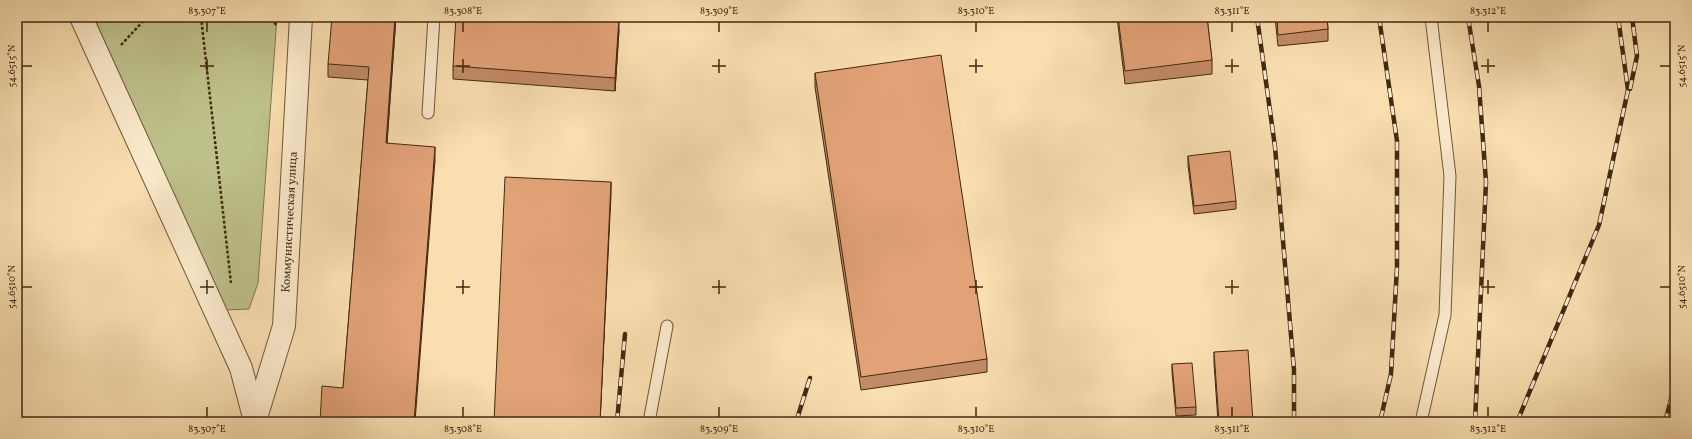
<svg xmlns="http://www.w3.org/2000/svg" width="1692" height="439" font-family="Vollkorn,serif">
<rect width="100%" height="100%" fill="#f9deb0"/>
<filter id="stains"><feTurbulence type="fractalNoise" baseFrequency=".005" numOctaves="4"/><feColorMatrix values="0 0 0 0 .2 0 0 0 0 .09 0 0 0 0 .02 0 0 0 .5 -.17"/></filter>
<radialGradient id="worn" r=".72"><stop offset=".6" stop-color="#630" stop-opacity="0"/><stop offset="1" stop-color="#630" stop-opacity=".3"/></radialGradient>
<path fill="#bec18b" stroke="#80754e" d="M94,17H277L258,283L249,309L224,310L210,287Z"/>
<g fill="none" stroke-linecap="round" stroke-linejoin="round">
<g stroke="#705638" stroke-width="13">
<g id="service">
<path d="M428,113L434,17"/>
<path d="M649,422L667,326"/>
<path d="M1421,422L1445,315L1450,176L1431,17"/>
</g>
</g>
<g stroke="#705638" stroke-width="24">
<g id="minor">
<path d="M81,17L241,368L255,421"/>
<path d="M255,421L284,326L301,17"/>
</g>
</g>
<g stroke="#422910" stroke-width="2.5" stroke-dasharray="3 2" stroke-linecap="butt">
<path d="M201,17L231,283"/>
<path d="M266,17L277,25"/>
<path d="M121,45L147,17"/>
</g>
<use href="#service" stroke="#fbeacc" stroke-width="11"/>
<use href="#minor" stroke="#fbeacc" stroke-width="22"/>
<g stroke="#422910" stroke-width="4.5">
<g id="rail">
<path d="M1257,17L1275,147L1294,370V422"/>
<path d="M1379,17L1397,141V267L1391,374L1380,422"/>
<path d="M1468,17L1479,86L1486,182L1475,422"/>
<path d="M1630,89L1637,56L1632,17"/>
<path d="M617,422L625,334"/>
<path d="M796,422L810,378"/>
<path d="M1517,422L1599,225L1628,90L1618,17"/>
<path d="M1665,422L1675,384"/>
</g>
</g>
<use href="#rail" stroke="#fbeacc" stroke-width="3" stroke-dasharray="9" stroke-linecap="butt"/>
</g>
<g fill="#c28b67" stroke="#422910">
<path d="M396,17L387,143L435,160L343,388L368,80L328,77V64Z"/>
<path d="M1117,17H1207L1212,60V74L1125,84Z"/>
<path d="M1275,17H1327L1328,29V41L1278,46Z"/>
<path d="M619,30L615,91L453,79V66Z"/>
<path d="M815,73L987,359V372L861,390L815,87Z"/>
<path d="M1188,156L1236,201V209L1194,214L1188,165Z"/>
<path d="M1214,352L1253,422H1218L1214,363Z"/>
<path d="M1172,364L1196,407V415L1176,416L1172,372Z"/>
</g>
<g fill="#9e7154" stroke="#422910">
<path d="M395,17H396L386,156V143Z"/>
<path d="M619,17V30L615,91V78Z"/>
<path d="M20,96V111L17,112V97Z"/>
<path d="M435,147V160L415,422H414Z"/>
<path d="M611,182V195L600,422Z"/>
<path d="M17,282H18V293L17,294Z"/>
</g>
<g fill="#e2a278" stroke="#422910">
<path d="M332,17H395L386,143L435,147L414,422H320L322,386L343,388L369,67L328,64Z"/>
<path d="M456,17H619L615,78L453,66Z"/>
<path d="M1118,17H1207L1212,60L1125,71Z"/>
<path d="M1277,17H1327L1328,29L1278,35Z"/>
<path d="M941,55L987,359L861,377L815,73Z"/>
<path d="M17,88L20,96L17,97Z"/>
<path d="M1230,151L1236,201L1194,206L1188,156Z"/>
<path d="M505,177L611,182L600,422H494Z"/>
<path d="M1248,350L1253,422H1219L1214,352Z"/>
<path d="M1192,363L1196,407L1176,408L1172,364Z"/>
</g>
<path fill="none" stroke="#422910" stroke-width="1.5" d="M207,22V32M463,22V32M719,22V32M976,22V32M1232,22V32M1488,22V32M207,59V73M463,59V73M719,59V73M976,59V73M1232,59V73M1488,59V73M22,66H32M200,66H214M456,66H470M712,66H726M969,66H983M1225,66H1239M1481,66H1495M1660,66H1670M207,280V294M463,280V294M719,280V294M976,280V294M1232,280V294M1488,280V294M22,287H32M200,287H214M456,287H470M712,287H726M969,287H983M1225,287H1239M1481,287H1495M1660,287H1670M207,407V417M463,407V417M719,407V417M976,407V417M1232,407V417M1488,407V417"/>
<g text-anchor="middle" stroke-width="3" stroke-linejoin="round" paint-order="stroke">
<g font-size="12" fill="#422910" stroke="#fbeacc">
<text transform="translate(289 222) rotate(-87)" y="4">Коммунистическая улица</text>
</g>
</g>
<rect width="1692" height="439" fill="none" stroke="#f9deb0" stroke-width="44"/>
<rect x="22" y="22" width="1648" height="395" fill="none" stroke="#422910" stroke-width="1.5"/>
<g font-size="10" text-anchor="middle" fill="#422910">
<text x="207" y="14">83.307°E</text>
<text x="463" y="14">83.308°E</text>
<text x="719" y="14">83.309°E</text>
<text x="976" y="14">83.310°E</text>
<text x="1232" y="14">83.311°E</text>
<text x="1488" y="14">83.312°E</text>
<text transform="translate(11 66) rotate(-90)" y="4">54.6515°N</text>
<text transform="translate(1681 66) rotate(-90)" y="4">54.6515°N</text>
<text transform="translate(11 287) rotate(-90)" y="4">54.6510°N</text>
<text transform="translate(1681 287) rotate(-90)" y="4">54.6510°N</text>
<text x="207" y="432">83.307°E</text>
<text x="463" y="432">83.308°E</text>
<text x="719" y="432">83.309°E</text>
<text x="976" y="432">83.310°E</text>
<text x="1232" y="432">83.311°E</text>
<text x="1488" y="432">83.312°E</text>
</g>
<rect width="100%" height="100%" filter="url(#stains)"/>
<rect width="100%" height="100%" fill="url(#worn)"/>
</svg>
